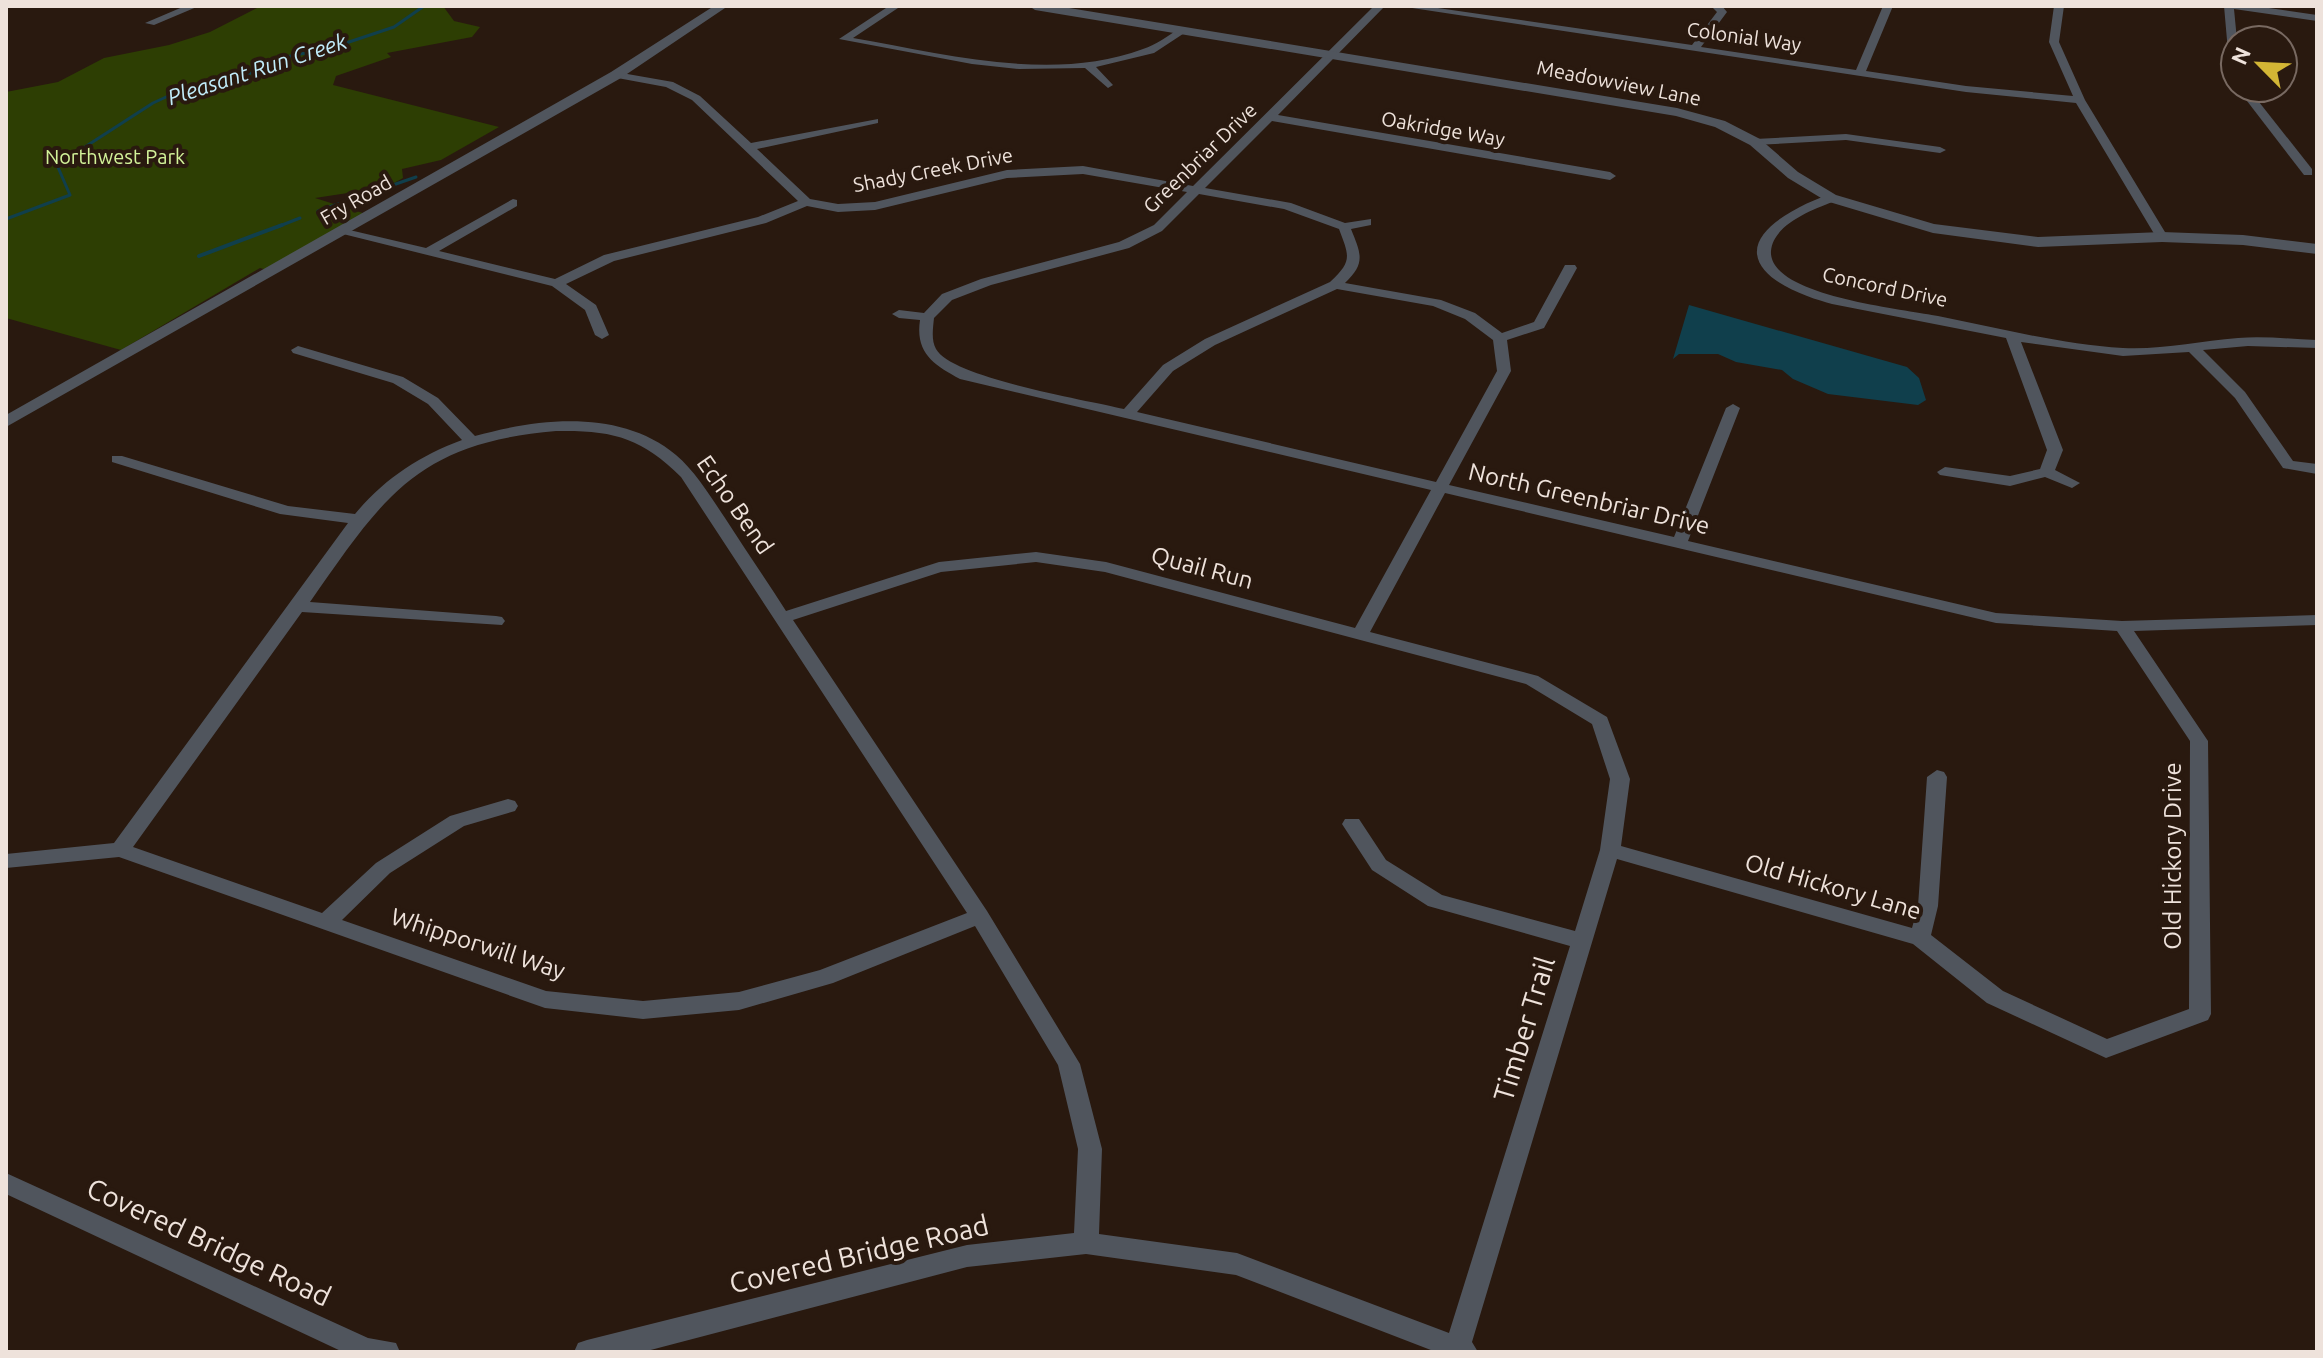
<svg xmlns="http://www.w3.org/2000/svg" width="2323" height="1358" font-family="Ubuntu,sans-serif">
<rect width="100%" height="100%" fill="#29190f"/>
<path fill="#2d3e03" d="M261,6H443L454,21L480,27L472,37L387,53L391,57L336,76L333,85L499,127L441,160L402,169L403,178L387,187L315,198L369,215L271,271L260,268L121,350L6,318V92L58,82L104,58L169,45L210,32Z"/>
<path fill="#103f4c" d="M1689,305L1907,367L1919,378L1926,400L1918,405L1828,394L1793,379L1782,370L1736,362L1718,354H1679L1673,359Z"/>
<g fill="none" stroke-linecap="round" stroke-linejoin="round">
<g stroke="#103f4c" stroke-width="3">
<path d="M318,211L416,177"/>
<path d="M6,219L70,195L57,165L153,103L190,86L251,73L272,60L334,47L394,27L424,6"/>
<path d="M277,227L300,218"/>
</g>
<path stroke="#103f4c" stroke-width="4" d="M199,256L282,225"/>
<g fill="#50555d" fill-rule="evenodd">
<path d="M185,6H199L154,25L145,23Z"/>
<path d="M889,6H901L853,38C946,54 1052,83 1143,49C1156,45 1169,35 1180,28L1189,30L1154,53L1096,67L1113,85L1108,88L1085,68L1019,69L972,64L839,39Z"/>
<path d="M1374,6H1385L1278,115L1610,172L1616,176L1610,180L1272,121L1205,188L1291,203L1345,223L1371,219V225L1351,229C1361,254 1366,263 1345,283L1441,300L1475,313L1502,333L1534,322L1565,265H1575L1577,268L1544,328L1507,340L1511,371L1449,485L1674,537L1726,408L1733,404L1740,408L1688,541L1996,613L2122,621L2317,615V625L2134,631L2208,741L2211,1014L2208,1020L2106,1058L1987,1003L1913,944L1617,859L1472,1342L1478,1352H1436L1236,1275L1086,1254L967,1267L643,1352H574L578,1343L587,1340L967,1245L1074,1233L1078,1149L1058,1065L975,926L833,983L739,1010L643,1019L545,1008L119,857L6,868V854L114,843L348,523L280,514L112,462V456H122L288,506L355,514C384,479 419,456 462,440L428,404L393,383L293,353L291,350L298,346L403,377L438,398L475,436C539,418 621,409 676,455C696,472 710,496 725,518C745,549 766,580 786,611L939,562L1036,552L1106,562L1355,628L1431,490L960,379C934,365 915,353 920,320L899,318L892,314L899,310L924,313L942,294L981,279L1119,242L1154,225L1187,192L1083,174L1007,178L875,210L838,212L807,206L766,223L614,261L566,284L596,305L609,335L602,339L595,335L585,310L552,286L335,232L341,228L426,248L513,199L517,200V206L439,251L555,279L604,255L758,217L798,201L692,100L666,87L612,77V73L616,72L673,82L700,96L751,143L878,119V123L757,149L810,199L838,204L875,202L1007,170L1083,166L1193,186ZM1199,194L1284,209L1339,229C1349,256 1353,261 1330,282L1205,339L1163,365L1124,409C1087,400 952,378 936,349C931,340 933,328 934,318L952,300L991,285L1129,248L1162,231ZM1337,289L1433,306L1465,319L1493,340L1497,371L1436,482L1137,412L1173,371L1215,345ZM556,431C612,430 641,437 681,477L967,913L820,970L739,992L643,1001L546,991L342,920L390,873L464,826L515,811L518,806L515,801L508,799L450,816L376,863L322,913L133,847L302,612L502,625L505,621L502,617L496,616L310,602C384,496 417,443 556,431ZM1445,493L1996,623L2117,631L2190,741L2189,1009L2107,1039L2003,991L1931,935L1938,906L1947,777L1944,772L1937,770L1927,777L1918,906L1912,928L1621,846L1630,779L1607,717L1538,676L1370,632ZM1036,562L1105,572L1526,684L1592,724L1610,779L1600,850L1575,931L1442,895L1386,860L1359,819H1345L1342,824L1372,870L1428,906L1570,946L1449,1333L1237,1253L1099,1234L1102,1149L1080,1064L987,911L793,620L941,572Z"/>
<path d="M1399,6H1424L1692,45L1717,12L1711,6H1722L1727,12L1701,47L1856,70L1883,6H1893L1866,71L1966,86L2073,96L2049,42L2054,6H2064L2059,42L2085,100L2168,237L2162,241L2156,237L2076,103L1966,92Z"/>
<path d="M2224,6H2255L2317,15V21L2234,9L2237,40L2235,77L2230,74Z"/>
<path d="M2237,88H2248L2312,169V175H2304Z"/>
<path d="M1846,134L1940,147L1946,150L1940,153L1846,140L1755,145L1749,142L1755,139Z"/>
<path d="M1831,194L1837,198L1835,201C1814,209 1773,224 1771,251C1768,296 1905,309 1938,316C1999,328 2059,344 2123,348C2161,350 2199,341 2238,338C2264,336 2291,339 2317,340V348L2248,346L2203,350L2245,392L2293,461L2317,464V474L2283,468L2235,398L2189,352L2123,356L2021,342L2063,450L2055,470L2080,483L2072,488L2045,477L2010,486L1940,475L1937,472L1945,467L2010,476L2040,469L2047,450L2006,338L1832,304C1810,298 1760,282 1757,254C1754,225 1809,201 1831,194Z"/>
<path d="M6,1173L368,1338L396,1343L400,1352H343L6,1194Z"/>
</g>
<g fill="#50555d" fill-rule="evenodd">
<path d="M714,6H728L621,78L6,427V415L611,72Z"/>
<path d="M1029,6H1057L1677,108L1725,121L1760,139L1798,172L1836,195L1934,224L2038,237L2162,232L2243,235L2317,244V254L2243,245L2162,242L2038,247L1933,233L1826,201L1788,178L1750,145L1715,127L1676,116L1035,10Z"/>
</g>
</g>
<g text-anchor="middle" stroke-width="8" stroke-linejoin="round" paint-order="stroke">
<g font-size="20" fill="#eee2db" stroke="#29190f">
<text transform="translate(1744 37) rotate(8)" y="7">Colonial Way</text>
<text transform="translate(1619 83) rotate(11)" y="7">Meadowview Lane</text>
<text transform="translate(1443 129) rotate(10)" y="7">Oakridge Way</text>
<text transform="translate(1200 158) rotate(-44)" y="7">Greenbriar Drive</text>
<text transform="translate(933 170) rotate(-11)" y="7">Shady Creek Drive</text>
<text transform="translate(356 200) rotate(-30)" y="7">Fry Road</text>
<text transform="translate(1885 287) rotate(12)" y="7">Concord Drive</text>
</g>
<g font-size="20" fill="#d2f299" stroke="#29190f">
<text x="115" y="164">Northwest Park</text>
</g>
<g font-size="22" font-style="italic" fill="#c1ecfa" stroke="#29190f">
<text transform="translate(257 69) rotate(-18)" y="8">Pleasant Run Creek</text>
</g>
<g font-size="24" fill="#eee2db" stroke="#29190f">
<text transform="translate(1589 499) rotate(13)" y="8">North Greenbriar Drive</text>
<text transform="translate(735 505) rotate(55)" y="8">Echo Bend</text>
<text transform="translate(1202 568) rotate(15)" y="8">Quail Run</text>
<text transform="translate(2173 856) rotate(-90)" y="8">Old Hickory Drive</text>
<text transform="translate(1833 887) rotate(16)" y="8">Old Hickory Lane</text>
<text transform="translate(478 944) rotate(18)" y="8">Whipporwill Way</text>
</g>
<g font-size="28" fill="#eee2db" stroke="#29190f">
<text transform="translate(1524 1029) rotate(-73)" y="10">Timber Trail</text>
<text transform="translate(209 1242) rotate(25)" y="10">Covered Bridge Road</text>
<text transform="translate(859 1254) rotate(-13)" y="10">Covered Bridge Road</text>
</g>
</g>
<rect width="2323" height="1358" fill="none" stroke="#eee2db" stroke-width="16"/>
<g transform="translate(2259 64) rotate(294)"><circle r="38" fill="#29190f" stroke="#786961" stroke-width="2"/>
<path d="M0-6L14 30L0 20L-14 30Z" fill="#d3b635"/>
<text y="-12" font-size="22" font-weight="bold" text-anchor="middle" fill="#eee2db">N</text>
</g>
</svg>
